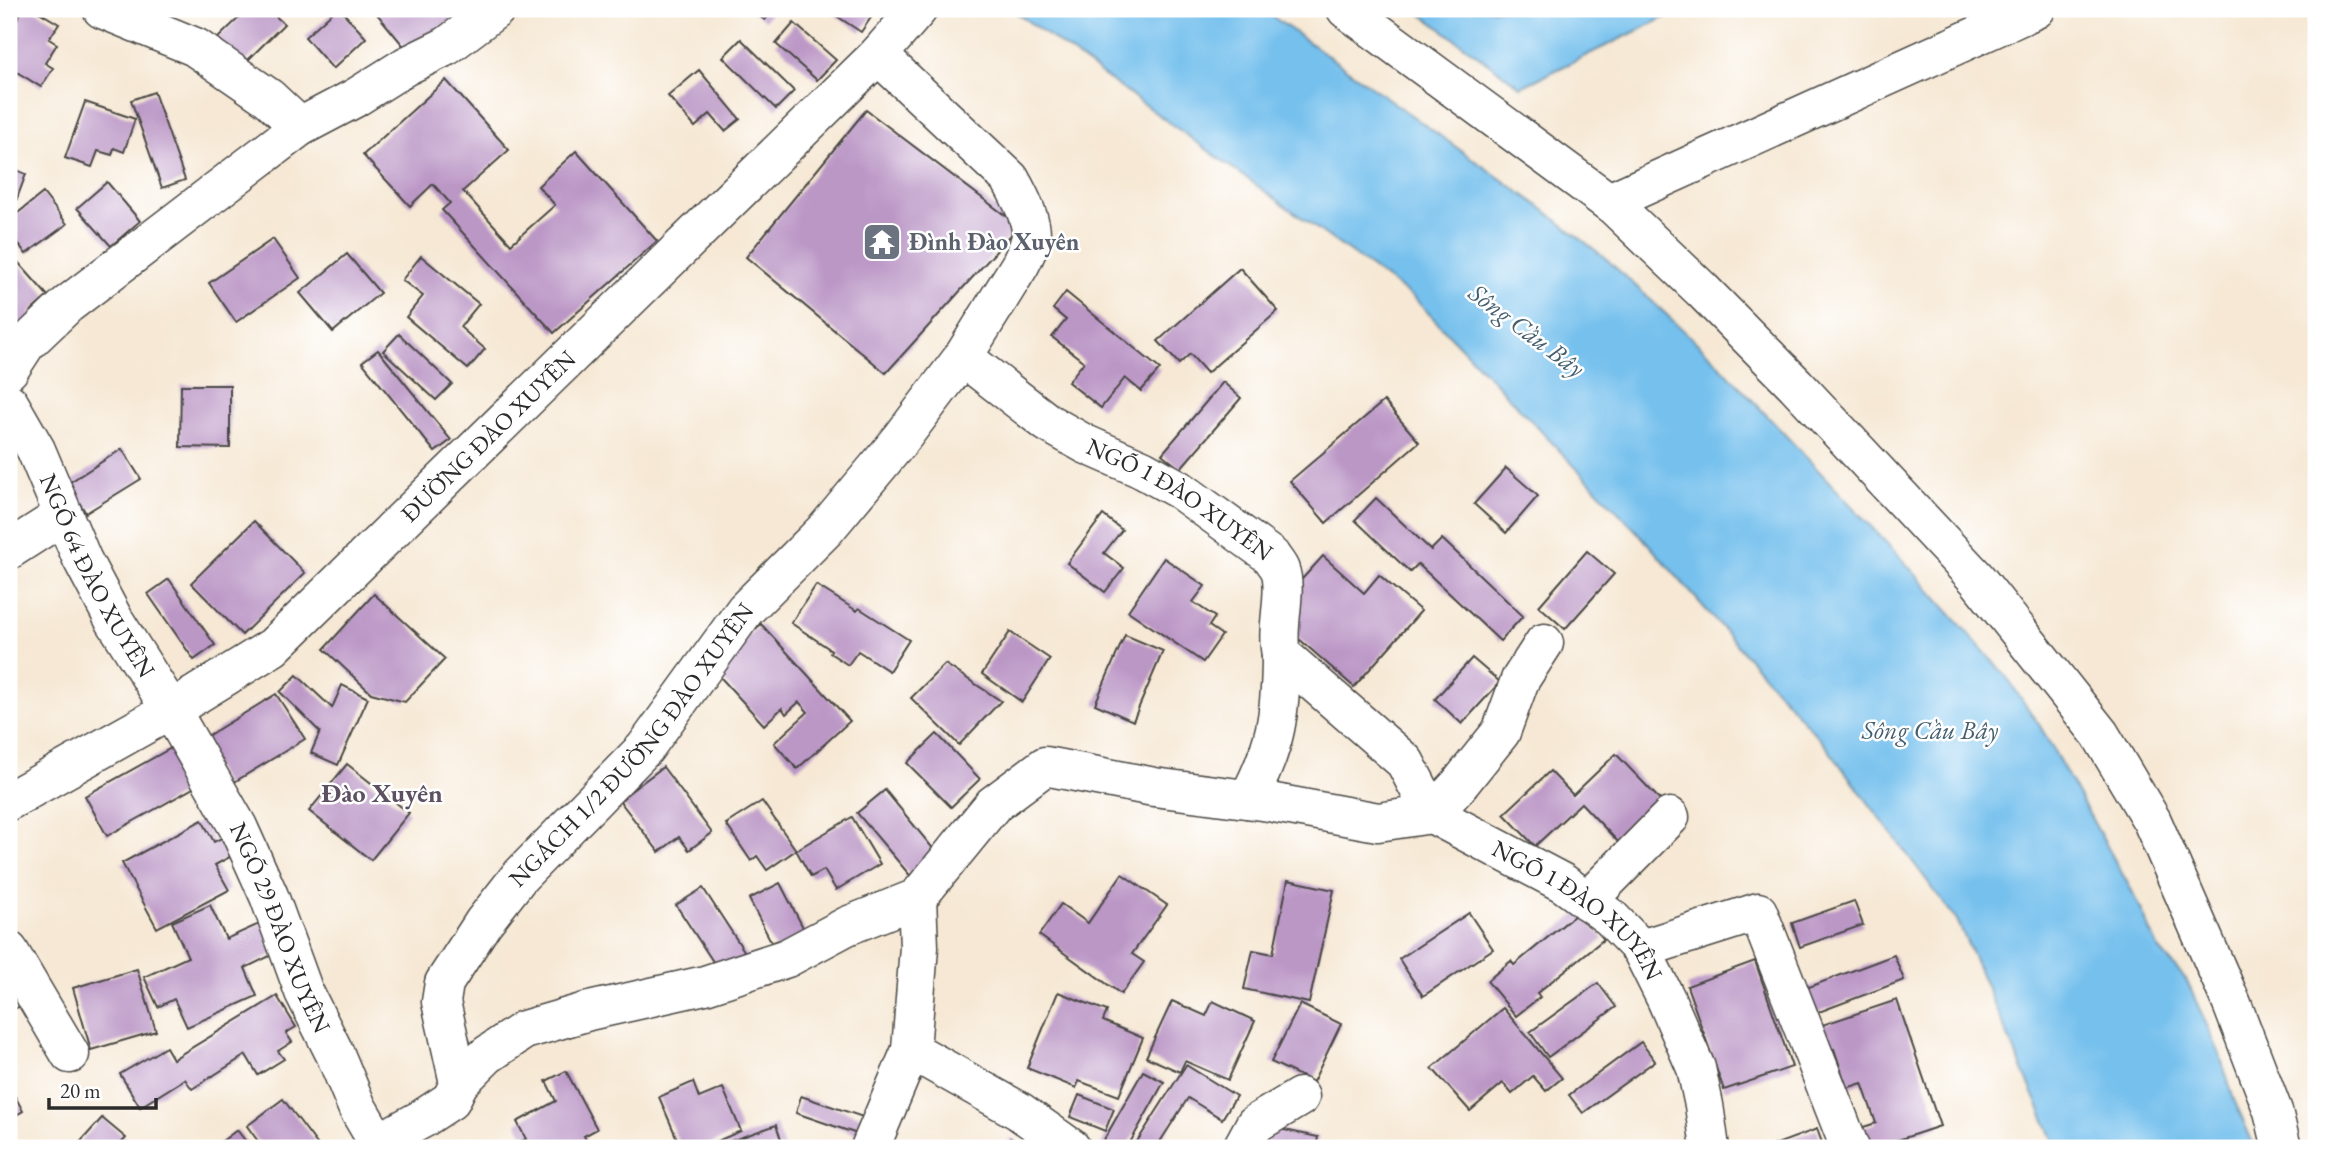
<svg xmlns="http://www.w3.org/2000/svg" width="2325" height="1157" font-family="'EB Garamond',serif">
<rect width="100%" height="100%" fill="#fff"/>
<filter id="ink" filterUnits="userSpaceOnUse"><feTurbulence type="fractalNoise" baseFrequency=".0143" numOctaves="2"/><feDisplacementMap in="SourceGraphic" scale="14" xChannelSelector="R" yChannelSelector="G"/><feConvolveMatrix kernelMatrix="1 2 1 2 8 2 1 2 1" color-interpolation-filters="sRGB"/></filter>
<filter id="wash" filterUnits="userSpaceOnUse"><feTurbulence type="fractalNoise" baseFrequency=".00686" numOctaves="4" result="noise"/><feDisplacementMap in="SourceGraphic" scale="28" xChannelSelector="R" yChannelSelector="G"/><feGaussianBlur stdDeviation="1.57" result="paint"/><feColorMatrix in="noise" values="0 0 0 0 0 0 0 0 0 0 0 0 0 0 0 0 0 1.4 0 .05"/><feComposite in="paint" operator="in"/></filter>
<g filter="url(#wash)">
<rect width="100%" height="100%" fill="#f6e8d4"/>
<g fill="#74c0ed" stroke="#50768c" stroke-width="2">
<path d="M1011,9H1262L1539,206L1604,257L1639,289L1713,358L1908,566L2005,675L2040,726L2138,902L2158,948L2186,979L2219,1052L2234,1100L2255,1148H2057L1958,922L1825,745L1643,538L1415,299Z"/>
<path d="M1414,9H1682L1521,87Z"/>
</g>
<g id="blocks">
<g fill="#bb97c6">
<path d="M23,9H34L59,24L49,39L57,44L45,63L53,68L41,87L9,67V32Z"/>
<path d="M248,9H268L284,24L244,64L218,38Z"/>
<path d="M336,9H340L366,38L333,69L305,37Z"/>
<path d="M373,9H468L411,55Z"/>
<path d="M749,9H773L765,20Z"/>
<path d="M826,9H877L861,32Z"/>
<path d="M794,23L836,60L817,80L776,44Z"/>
<path d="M741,39L794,91L776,109L723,57Z"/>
<path d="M699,70L740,119L725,131L710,114L695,127L668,96Z"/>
<path d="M446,80L509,150L463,191L511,244L555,205L538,186L576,151L657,241L554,333L442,210L450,203L433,184L410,206L363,155Z"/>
<path d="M154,92L185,180L162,188L131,100Z"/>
<path d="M85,102L135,119L124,152L114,148L112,155L98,151L92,167L65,158Z"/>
<path d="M866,110L1019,226L886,373L746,257Z"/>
<path d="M9,167L26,174L13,209L9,207Z"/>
<path d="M107,182L140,221L111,246L77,208Z"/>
<path d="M43,193L67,224L26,254L9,231V220Z"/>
<path d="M273,239L300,278L236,322L209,283Z"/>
<path d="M9,252L48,296L30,312L39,321L9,337Z"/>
<path d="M347,254L380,293L333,332L300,293Z"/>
<path d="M421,256L479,304L460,327L485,349L468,369L406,317L423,296L402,280Z"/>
<path d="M1240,268L1278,311L1207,373L1190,354L1179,364L1158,341Z"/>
<path d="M1066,292L1160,369L1141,391L1125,378L1101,408L1068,382L1084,362L1052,337L1066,320L1053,309Z"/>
<path d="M399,334L452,384L436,400L383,351Z"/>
<path d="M378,350L451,440L435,452L362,362Z"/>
<path d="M1223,382L1241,398L1180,469L1162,454Z"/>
<path d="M181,385H230V448L180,447Z"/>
<path d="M1384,401L1419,442L1326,523L1290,481Z"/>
<path d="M122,449L141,479L86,513L67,484Z"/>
<path d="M1506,468L1538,496L1506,533L1474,504Z"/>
<path d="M1376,498L1431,550L1442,539L1523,616L1500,641L1418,564L1410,572L1355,520Z"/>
<path d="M1103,515L1122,530L1104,553L1124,568L1105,592L1067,563Z"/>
<path d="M254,521L305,573L242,635L191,583Z"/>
<path d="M1587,551L1614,574L1565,629L1539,606Z"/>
<path d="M1323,556L1364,593L1379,575L1421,611L1354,687L1290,631L1294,588Z"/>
<path d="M1164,558L1205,586L1193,602L1215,617L1209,626L1222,635L1203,662L1128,611Z"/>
<path d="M169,579L215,645L194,660L148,594Z"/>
<path d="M816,585L857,611L859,608L909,640L889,671L858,651L848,665L830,653L831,650L791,623Z"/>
<path d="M374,594L445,659L405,702L371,693L324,649Z"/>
<path d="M761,624L850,721L797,769L774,743L808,712L799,702L786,714L782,708L764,725L712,668Z"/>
<path d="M1010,632L1050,659L1022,702L982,674Z"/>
<path d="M1125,635L1163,651L1133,721L1095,704Z"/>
<path d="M1472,658L1500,682L1462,724L1435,699Z"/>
<path d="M945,664L1001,701L959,745L911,698Z"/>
<path d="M297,675L332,708L342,685L368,698L338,765L311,753L320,732L280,692Z"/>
<path d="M276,694L305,739L226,787L199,741Z"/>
<path d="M937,734L980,779L951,807L907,763Z"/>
<path d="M180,743L202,783L107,836L85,796Z"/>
<path d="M1616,754L1665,805L1622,846L1581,803L1535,846L1504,814L1550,771L1573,795Z"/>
<path d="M347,764L409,813L371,860L309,811Z"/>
<path d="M663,767L712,833L689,850L679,837L659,852L619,800Z"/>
<path d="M885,790L940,857L913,879L857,813Z"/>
<path d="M762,801L796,850L767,870L757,856L751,861L726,824Z"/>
<path d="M852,817L880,864L836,890L824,870L811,877L796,850Z"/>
<path d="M202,820L214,842L227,835L237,853L215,865L229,890L157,928L122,863Z"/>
<path d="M1122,874L1167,905L1132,954L1144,962L1121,994L1039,935L1061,904L1088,923Z"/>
<path d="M1288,880L1334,890L1309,1003L1244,989L1253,950L1273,954Z"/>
<path d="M780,883L808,937L777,953L749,899Z"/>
<path d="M703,888L750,960L723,977L676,905Z"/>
<path d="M1854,901L1863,925L1800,947L1792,923Z"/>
<path d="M210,905L226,939L266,921L280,951L245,968L257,996L187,1027L174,999L158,1007L144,977L188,957L172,922Z"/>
<path d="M1580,911L1604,939L1537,993L1540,997L1516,1016L1487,981L1511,961L1514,965Z"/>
<path d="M1469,913L1493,949L1423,996L1399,959Z"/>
<path d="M1894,955L1904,980L1811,1015L1801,990Z"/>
<path d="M1755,961L1792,1067L1724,1090L1687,986Z"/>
<path d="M137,969L156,1031L91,1050L73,988Z"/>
<path d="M1598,983L1616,1007L1548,1057L1530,1032Z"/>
<path d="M9,986L21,1005L9,1013Z"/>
<path d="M1058,992L1107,1011L1103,1021L1143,1038L1119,1096L1079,1081L1076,1088L1027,1068Z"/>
<path d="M277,996L296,1027L286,1033L292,1042L278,1051L284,1059L258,1075L246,1055L192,1089L185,1079L140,1107L120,1074L166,1047L173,1059Z"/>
<path d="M1897,1000L1940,1126L1874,1148H1861L1854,1130L1876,1123L1862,1083L1847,1088L1834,1049L1828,1051L1819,1026Z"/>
<path d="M1172,1001L1206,1016L1213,1001L1255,1021L1228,1080L1185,1061L1180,1072L1146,1057Z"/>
<path d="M1300,1004L1341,1024L1313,1082L1271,1062Z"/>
<path d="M1503,1008L1562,1078L1546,1091L1533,1076L1512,1094L1503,1083L1470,1111L1432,1068Z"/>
<path d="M1641,1042L1655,1061L1583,1113L1569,1095Z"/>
<path d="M1186,1065L1236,1096L1222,1119L1188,1098L1156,1148H1133Z"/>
<path d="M566,1071L597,1129L584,1136L590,1148H509L526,1139L517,1122L556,1101L546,1081Z"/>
<path d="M1143,1071L1164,1082L1127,1148H1106L1101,1145Z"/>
<path d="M693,1082L699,1098L723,1088L741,1131L701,1148H681L659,1097Z"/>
<path d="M9,1085L23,1111L9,1119Z"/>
<path d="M1079,1095L1114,1109L1105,1131L1070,1117Z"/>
<path d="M801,1096L872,1120L866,1137L796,1113Z"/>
<path d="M283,1099L320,1148H263L247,1126Z"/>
<path d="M102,1118L126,1138L117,1148H75Z"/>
<path d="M776,1125L784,1148H724L723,1144Z"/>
<path d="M1270,1127L1318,1137L1316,1148H1265Z"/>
<path d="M1817,1129L1824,1148H1766Z"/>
<path d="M237,1130L251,1148H219L217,1145Z"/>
<path d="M1010,1138L1029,1148H1005Z"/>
</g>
</g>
</g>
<g filter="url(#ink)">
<use href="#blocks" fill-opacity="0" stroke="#494744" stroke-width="2"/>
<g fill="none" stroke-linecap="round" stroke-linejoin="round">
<g stroke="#494744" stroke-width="41">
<g id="minor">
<path d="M102,9L195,47L269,98L300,127"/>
<path d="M1346,9L1614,206L1702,290L1796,385L1977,579L2100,734L2152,821L2232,1004L2273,1111L2282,1148"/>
<path id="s1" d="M878,55L1010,179C1018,193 1031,217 1031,233C1031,244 1025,255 1020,265L963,357L1048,423L1085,444L1142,469L1180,490L1271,556C1273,560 1278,565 1280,570C1288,591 1275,628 1281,654L1405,762L1432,814L1563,883L1611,918L1641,949L1666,999L1696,1068L1704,1105L1710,1148"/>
<path d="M1609,202L2036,9"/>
<path d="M9,370L26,344L67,305L300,127L355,98L406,66L447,46L496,9"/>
<path id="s2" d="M9,403L36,450L82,559L113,618L171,710L238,827L269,896L304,992L335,1054L357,1107L378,1143"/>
<path d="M9,550L62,516"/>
<path d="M1248,799C1276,747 1281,713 1281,654"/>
<path id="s3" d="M9,801L171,710L273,647L878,55L918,9"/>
<path d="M1587,901L1670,817"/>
<path d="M1641,949L1758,912L1850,1148"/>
<path d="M9,951L70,1054"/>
<path d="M911,1050L1019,1111L1071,1148"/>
<path d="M459,1083L487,1055L524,1030L589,1011L705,985L787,958L847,926L917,898L993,805L1045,766L1154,787L1269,802L1378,822L1432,814L1458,786L1501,732L1520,680L1544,643"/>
<path id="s4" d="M374,1148L378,1143L422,1119L451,1100L459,1083L441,1002L444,983L483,923L519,877L645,748L745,610L826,529L901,439L963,357"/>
<path d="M870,1148L911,1050L919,947L917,898"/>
<path d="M1242,1148L1255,1124L1300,1097"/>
</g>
</g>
<use href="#minor" stroke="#fff" stroke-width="38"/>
</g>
</g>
<defs>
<g id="temple-square" transform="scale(2.0125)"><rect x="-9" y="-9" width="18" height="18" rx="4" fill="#6b7280" stroke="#fff"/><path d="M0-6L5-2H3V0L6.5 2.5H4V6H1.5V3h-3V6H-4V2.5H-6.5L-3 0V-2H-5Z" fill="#fff"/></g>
</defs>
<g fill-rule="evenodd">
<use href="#temple-square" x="882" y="242"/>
</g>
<g text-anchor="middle" stroke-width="5" stroke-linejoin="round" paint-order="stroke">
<g font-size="24" font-weight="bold" fill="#5b616d" stroke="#fff" text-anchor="start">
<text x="909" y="250">Đình Đào Xuyên</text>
</g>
<g font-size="24" fill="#2b2b2b" stroke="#fff">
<text dy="8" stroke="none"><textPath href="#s3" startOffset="607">ĐƯỜNG ĐÀO XUYÊN</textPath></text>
<text dy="8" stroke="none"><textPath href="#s1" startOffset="642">NGÕ 1 ĐÀO XUYÊN</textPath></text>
<text dy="8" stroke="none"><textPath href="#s2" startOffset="194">NGÕ 64 ĐÀO XUYÊN</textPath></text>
<text dy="8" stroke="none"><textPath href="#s4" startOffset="516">NGÁCH 1/2 ĐƯỜNG ĐÀO XUYÊN</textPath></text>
<text dy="8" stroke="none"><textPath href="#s1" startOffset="1251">NGÕ 1 ĐÀO XUYÊN</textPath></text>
<text dy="8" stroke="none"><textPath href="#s2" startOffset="592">NGÕ 29 ĐÀO XUYÊN</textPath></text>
</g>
<g font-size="26" font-style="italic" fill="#455f6f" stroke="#fff">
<text transform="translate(1527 330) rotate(37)" y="9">Sông Cầu Bây</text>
<text x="1930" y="739">Sông Cầu Bây</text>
</g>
<g font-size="26" font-weight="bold" fill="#5d5161" stroke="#fff">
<text x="382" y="802">Đào Xuyên</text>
</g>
</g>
<rect width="2325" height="1157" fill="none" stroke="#fff" stroke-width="35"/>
<path d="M49 1098v10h107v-10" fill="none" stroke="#2b2b2b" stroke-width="3.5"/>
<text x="60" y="1098" font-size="21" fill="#2b2b2b" stroke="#ffffff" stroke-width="5" paint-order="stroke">20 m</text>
</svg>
